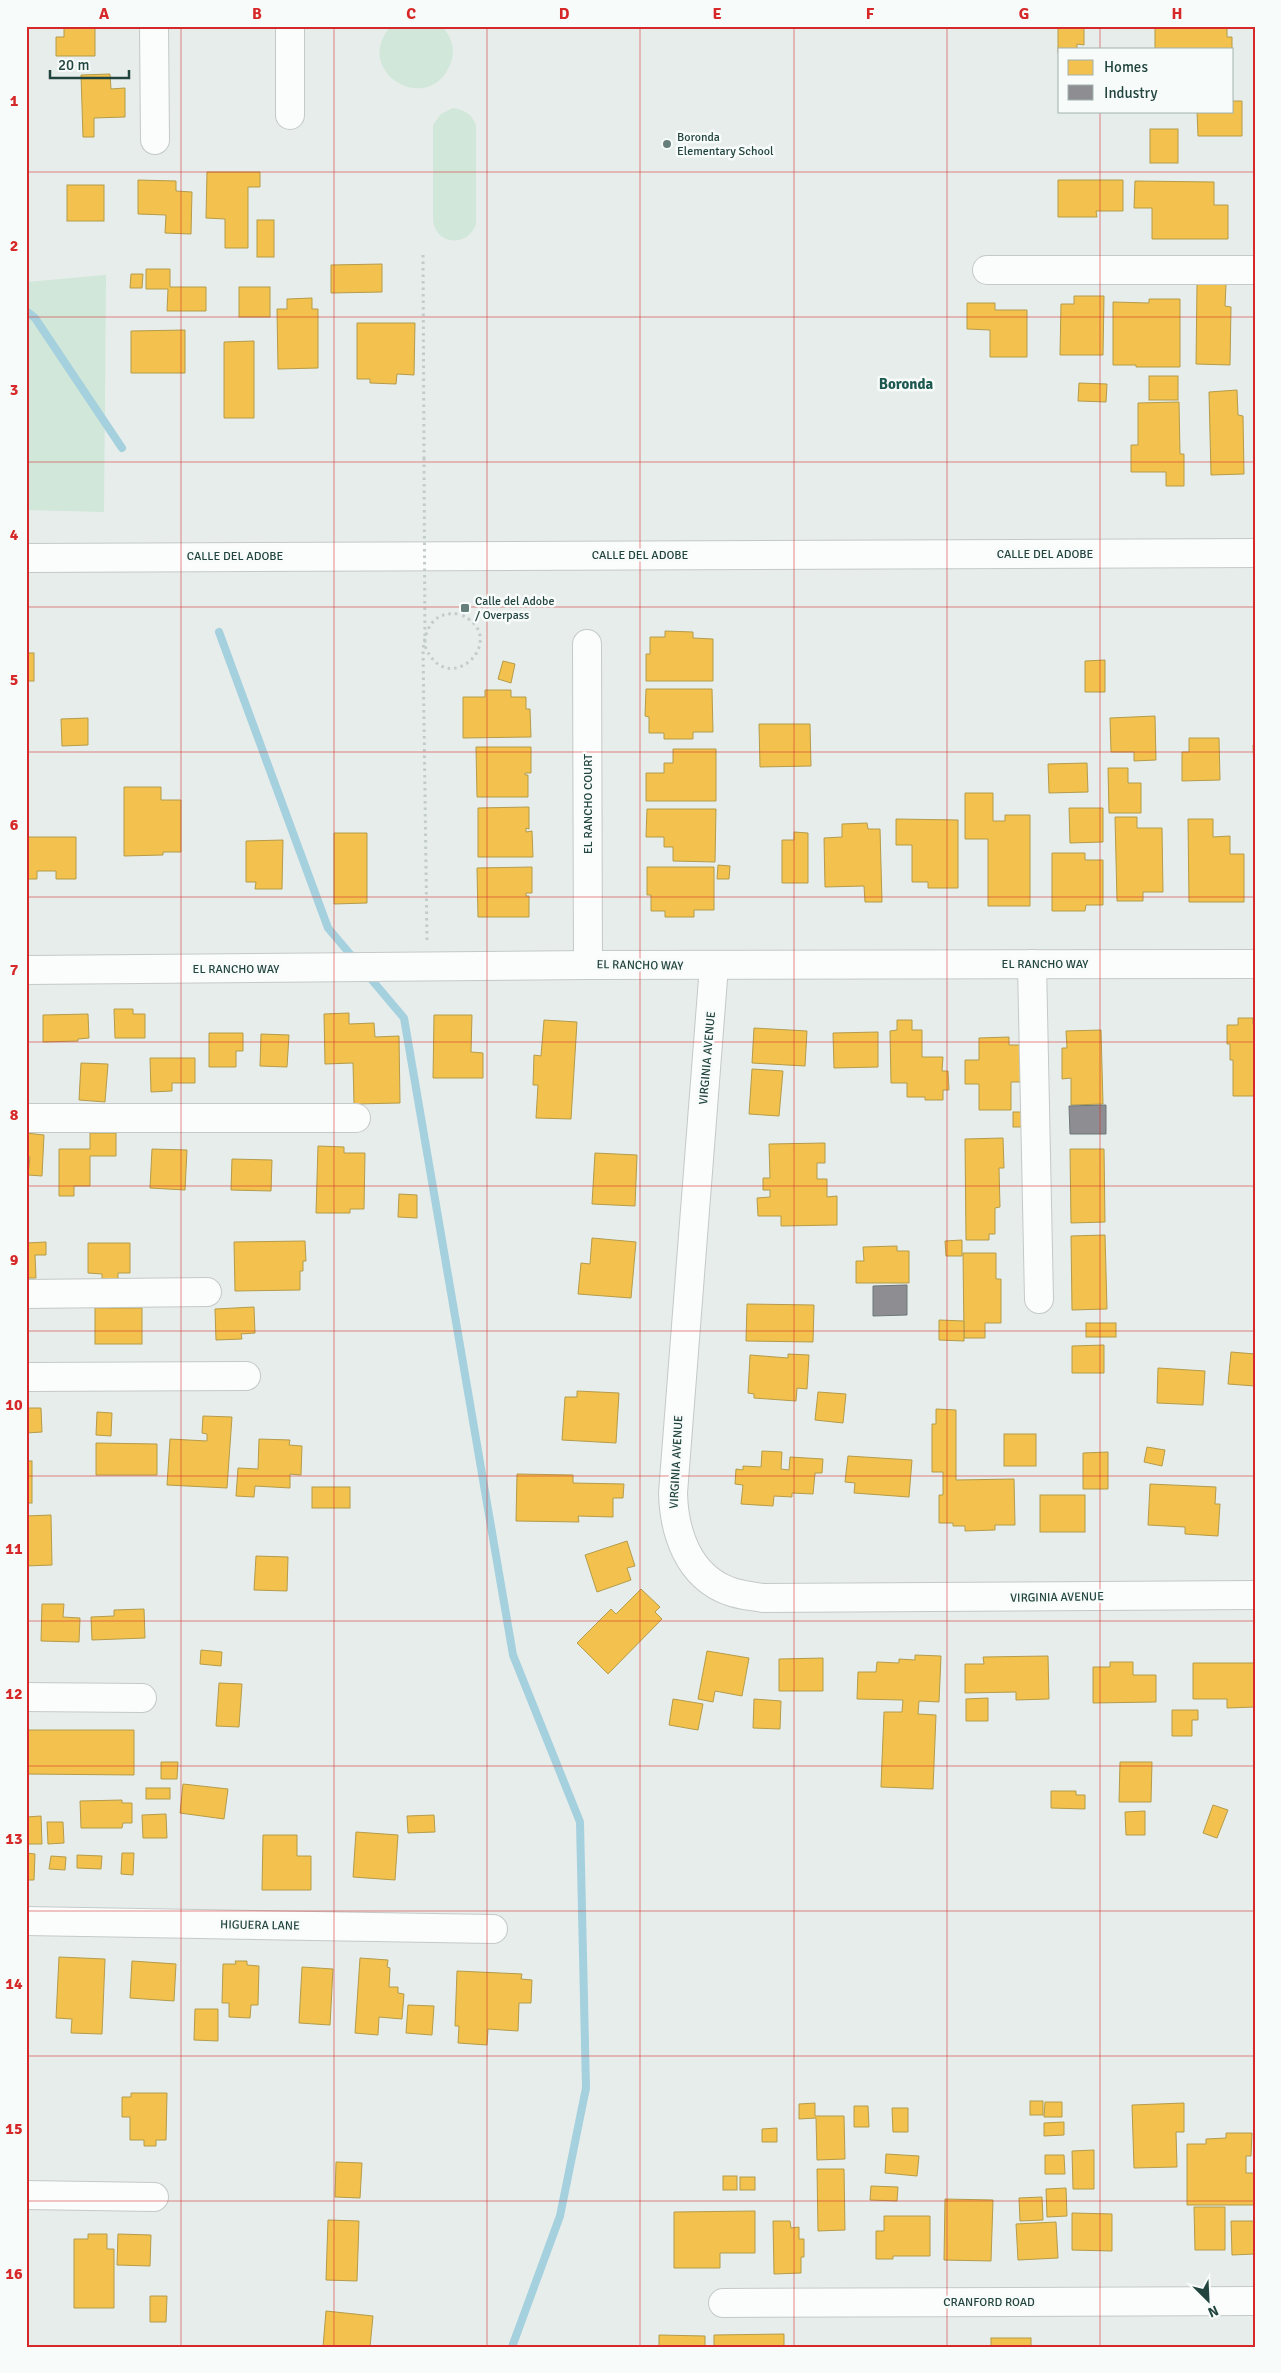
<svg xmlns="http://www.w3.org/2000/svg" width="1281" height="2373" font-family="Signika,sans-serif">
<rect width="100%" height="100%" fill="#e7edeb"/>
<g fill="#d0e7d9">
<path d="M391,26H442C451,36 456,50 451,62C431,119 350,72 391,26Z"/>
<path d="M453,108C465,110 472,114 476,126V224C468,247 437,246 433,221V125L441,114Z"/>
<path d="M106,275L104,512L26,510V282Z"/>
</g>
<g fill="#f2c14e" stroke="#b49c4a">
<path d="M64,26H95V56H56V37H64Z"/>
<path d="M1058,26H1084V45L1077,44V49H1060V53H1058Z"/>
<path d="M1227,26V37H1232V49H1155V27Z"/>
<path d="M110,74L111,89L125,88V117L94,118V137H83L81,75Z"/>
<path d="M1232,101H1242V136H1198L1197,111H1232Z"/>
<rect x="1150" y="129" width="28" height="34"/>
<path d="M207,172H260V187H248V248H225V219L206,218Z"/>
<path d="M138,180L176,181V191L192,192L191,234L165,233L166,215L138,214Z"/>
<path d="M1058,180H1123V211H1096L1097,217H1058Z"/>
<path d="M1135,181L1214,182V205H1228V239H1152V208H1134Z"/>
<rect x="67" y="185" width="37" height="36"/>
<rect x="257" y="220" width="17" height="37"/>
<path d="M382,264V292L331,293V265Z"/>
<path d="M146,269H170V287H206V311H167L168,289H146Z"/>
<path d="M131,274H143L142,288H130Z"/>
<path d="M1197,284H1226L1225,306L1231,307L1230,365L1196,364Z"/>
<rect x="239" y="287" width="31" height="30"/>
<path d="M1074,296H1104L1103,355H1060L1061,304H1074Z"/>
<path d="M312,298V309H318V368L278,369L277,309H287V299Z"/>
<path d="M1149,299H1180V367H1136V365H1113V302L1149,303Z"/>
<path d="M967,303H995V310H1027V357H990V330L967,329Z"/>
<path d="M357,323H415L414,375L397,374L396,384L370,383V379H357Z"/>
<path d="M185,330V373H131V331Z"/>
<path d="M254,341V418H224V342Z"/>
<rect x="1149" y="376" width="29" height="24"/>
<path d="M1079,383L1107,384L1106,402L1078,401Z"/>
<path d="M1237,390L1238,415L1243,416L1244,474L1211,475L1209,392Z"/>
<path d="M1179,402L1180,454H1184V486H1166V472H1131V445H1138V403Z"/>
<path d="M665,631L693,632V638L713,639V681H646V654H650V637H665Z"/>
<rect x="26" y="653" width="8" height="28"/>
<path d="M1105,660V692H1085V661Z"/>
<path d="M503,661L515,664L511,683L498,679Z"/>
<path d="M646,689H712L713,732H693V739H664V733H649V717L645,716Z"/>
<path d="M485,690H511V697H526V709H530L531,737L463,738V697H485Z"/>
<path d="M1155,716L1156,760L1134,761V752H1111L1110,718Z"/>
<path d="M88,718V745L62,746L61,719Z"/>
<path d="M759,724H810L811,766L760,767Z"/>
<path d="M1189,738H1219L1220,780L1182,781V752H1189Z"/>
<path d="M1255,744V769H1254L1253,745Z"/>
<path d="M476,747H531V773H525V775H528V797H477Z"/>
<path d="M673,749H716V801H646V773H664V763H673Z"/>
<path d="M1087,763L1088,792L1049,793L1048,764Z"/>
<path d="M1108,768H1128V783H1141V813H1109Z"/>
<path d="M124,787H161V800H181V852H163V855L124,856Z"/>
<path d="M965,793H993V821H1005V815H1030V906H988V839H965Z"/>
<path d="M529,807V829L526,828V832L532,831L533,857H478V808Z"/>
<path d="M1069,808H1103V842L1070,843Z"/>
<path d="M647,809H716L715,862L673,861V847H664V837H646Z"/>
<path d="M1115,817H1137V828H1162L1163,892H1143V901H1117Z"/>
<path d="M896,819L958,820V888H928V882H912V845H896Z"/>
<path d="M1188,819H1213V837L1230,836V854H1244V902H1189Z"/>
<path d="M867,823L868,829H880L882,902H865L864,886L825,887L824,838L842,837V824Z"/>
<path d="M794,832L808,833V883H782V840H794Z"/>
<path d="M334,833H367V903L334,904Z"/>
<path d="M26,837H76V879H56V871H37V879H26Z"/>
<path d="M283,840L282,889H255L256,882H246V841Z"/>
<path d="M1052,853H1085V860H1103V905H1086L1085,911H1052Z"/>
<path d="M718,865L730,866L729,879H717Z"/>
<path d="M532,867V893H526V896H529V917H478L477,868Z"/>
<path d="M647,867H714V910H694V917H665V911H651V895H647Z"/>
<path d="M114,1009H133V1014H145V1038H115Z"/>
<path d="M349,1013V1024L374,1023L375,1037L399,1036L400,1103L354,1104L353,1063L325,1064L324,1014Z"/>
<path d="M88,1014L89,1038L78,1039V1041L43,1042V1015Z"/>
<path d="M434,1015H472L471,1052L483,1053V1078H433Z"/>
<path d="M1238,1018H1253V1024H1255V1096H1233V1060H1230V1044H1227V1025H1238Z"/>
<path d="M544,1020L577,1022L571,1119L536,1118L538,1085H533L534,1055L541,1056Z"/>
<path d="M897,1020H912V1030H922V1057H943L942,1071H948L949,1090H943V1100H925V1097H907V1083H891L890,1031L897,1030Z"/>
<path d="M754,1028L807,1031L805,1066L752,1063Z"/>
<path d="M1101,1030L1103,1104L1071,1105V1078L1062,1079V1048H1067L1066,1031Z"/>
<path d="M878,1032V1067L834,1068L833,1033Z"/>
<path d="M209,1033H243V1051H236V1067H209Z"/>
<path d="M261,1034L289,1035L287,1067L260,1066Z"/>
<path d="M1009,1037V1045H1023L1024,1082H1011V1110H979V1084H965V1060H979V1038Z"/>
<path d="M150,1058H195V1083H172V1091L151,1092Z"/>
<path d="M81,1063L108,1064L105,1102L79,1100Z"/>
<path d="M752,1069L783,1071L779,1116L749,1114Z"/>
<rect x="1013" y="1112" width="11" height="15"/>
<path d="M26,1133L44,1135L42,1176L28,1175L30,1157H26Z"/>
<path d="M90,1133H116V1156H90V1186H74V1196H59V1149H90Z"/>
<path d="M1003,1138L1004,1168H999L1000,1207L995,1208V1234H989V1240H966L965,1139Z"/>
<path d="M825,1143V1163H817V1179H827V1197L837,1196V1225L781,1226V1216H758L757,1198L770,1197V1190H763V1178H770L769,1144Z"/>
<path d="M318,1146L344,1147V1153H365L364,1209H350V1213H316Z"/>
<path d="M152,1149L187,1150L185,1190L150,1188Z"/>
<path d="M1070,1149H1104L1105,1222L1071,1223Z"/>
<path d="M595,1153L637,1155L635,1206L592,1204Z"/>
<path d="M232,1159L272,1160L271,1191L231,1190Z"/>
<path d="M399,1194L417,1195V1218L398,1217Z"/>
<path d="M1105,1235L1107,1309L1072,1310L1071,1236Z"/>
<path d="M592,1238L636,1242L631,1298L578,1294L581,1263L590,1264Z"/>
<path d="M962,1240V1256H946L945,1241Z"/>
<path d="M305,1241L306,1261H303V1271H300V1290L235,1291L234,1242Z"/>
<path d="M46,1242V1255H35L36,1278H26V1243Z"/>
<path d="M88,1243H130V1273H118V1279H102V1274L88,1273Z"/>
<path d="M897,1246V1251H909V1283H856V1261H864L863,1247Z"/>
<path d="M963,1253H996V1279H1001V1323H985V1338H964Z"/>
<path d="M747,1304L814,1305L813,1342L746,1341Z"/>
<path d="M254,1307L255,1333L241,1334L242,1339L216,1340L215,1309Z"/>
<rect x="95" y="1308" width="47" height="36"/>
<path d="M939,1320L964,1321V1341L939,1340Z"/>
<rect x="1086" y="1323" width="30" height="14"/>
<path d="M1104,1345V1373H1072V1346Z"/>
<path d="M1231,1352L1255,1354V1386L1228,1384Z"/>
<path d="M788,1354L809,1355L807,1389L797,1388L796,1401L754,1398V1394L748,1393L750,1355L788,1358Z"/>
<path d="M1158,1368L1205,1371L1203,1405L1157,1403Z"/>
<path d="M577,1391L619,1393L616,1443L562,1440L565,1397H577Z"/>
<path d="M818,1392L846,1394L843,1423L815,1420Z"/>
<path d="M26,1408H41L42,1432L26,1433Z"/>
<path d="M936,1409L956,1410V1480L1014,1479L1015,1525H995V1530L965,1531V1526H953V1523H939V1495H943V1472H932V1424H936Z"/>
<path d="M97,1412L112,1413L111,1436L96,1435Z"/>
<path d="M203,1416L232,1417L227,1488L167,1485L170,1439L207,1441V1434L202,1433Z"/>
<rect x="1004" y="1434" width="32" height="32"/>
<path d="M259,1439L290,1440L289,1445L302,1446L301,1475L290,1474V1488L255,1486L254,1497L236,1496L238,1468L258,1469Z"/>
<path d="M96,1443L157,1444V1475H96Z"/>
<path d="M1147,1447L1165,1450L1162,1466L1144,1462Z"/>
<path d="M762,1451L782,1452L781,1469L789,1470L790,1457L823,1459L822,1473H815L813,1494L792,1493V1497L774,1496L773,1506L741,1504L743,1485L735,1484L736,1469L743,1470V1466L761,1467Z"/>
<path d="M1108,1452V1489H1083V1453Z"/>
<path d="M848,1456L912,1460L909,1497L854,1493L855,1483L845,1482Z"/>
<rect x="26" y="1461" width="6" height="42"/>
<path d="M517,1474L573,1475V1483L624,1484L623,1498H613V1517L578,1516L579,1522L516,1521Z"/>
<path d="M1150,1484L1216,1487L1215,1504H1220L1218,1536L1185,1534V1527L1148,1525Z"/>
<rect x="312" y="1487" width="38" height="21"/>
<rect x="1040" y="1495" width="45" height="37"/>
<path d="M51,1515L52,1565L26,1566V1516Z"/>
<path d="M627,1541L635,1566L627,1568L631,1580L597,1592L585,1555Z"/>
<path d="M256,1556L288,1557L287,1591L254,1590Z"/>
<path d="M641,1589L660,1607L655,1612L662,1619L608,1674L577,1643L611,1609L616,1614Z"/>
<path d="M42,1604H64L63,1617L80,1618L79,1642L41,1641Z"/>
<path d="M144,1609L145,1638L92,1640L91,1617L114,1616V1610Z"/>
<path d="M201,1650L222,1652L221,1666L200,1664Z"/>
<path d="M707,1651L749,1658L742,1696L715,1691L713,1702L698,1699Z"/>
<path d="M915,1655L941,1656L939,1702L919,1701L918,1714L936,1715L933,1789L881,1787L884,1712H902L903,1700L857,1699L858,1672H876L877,1662L899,1663V1659L915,1660Z"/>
<path d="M1048,1656L1049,1699L1016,1700V1692L965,1693V1664H984L983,1657Z"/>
<path d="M823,1658V1691H779V1659Z"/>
<path d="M1110,1662H1133V1675H1156V1702L1093,1703V1667H1110Z"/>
<path d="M1193,1663H1255V1707L1227,1708V1699H1193Z"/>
<path d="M219,1683L242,1684L239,1727L216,1726Z"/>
<path d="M988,1698V1721H966V1699Z"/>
<path d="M673,1699L703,1704L698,1730L669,1725Z"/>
<path d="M754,1699L781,1701L780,1729L753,1728Z"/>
<path d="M1172,1710H1198V1720H1192V1736H1172Z"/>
<path d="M26,1730H134V1775L26,1774Z"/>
<path d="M161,1762H178L177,1779H161Z"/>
<path d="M1120,1762H1152L1151,1802H1119Z"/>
<path d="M183,1784L228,1789L224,1819L180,1813Z"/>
<rect x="146" y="1788" width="24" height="11"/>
<path d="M1051,1791H1076V1795H1085V1809L1051,1808Z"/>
<path d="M122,1800V1803H132V1823H123L122,1828H81L80,1801Z"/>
<path d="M1213,1805L1228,1810L1217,1838L1203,1833Z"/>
<path d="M1145,1811V1835H1126L1125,1812Z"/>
<path d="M166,1814L167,1838H143L142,1815Z"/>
<path d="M434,1815L435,1832L408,1833L407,1816Z"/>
<path d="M41,1816L42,1844H26V1817Z"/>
<path d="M47,1822H63L64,1843L48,1844Z"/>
<path d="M356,1832L398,1835L395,1880L353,1877Z"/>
<path d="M263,1835H297V1856H311V1890H262Z"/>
<path d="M26,1853L35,1854L34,1880H26Z"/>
<path d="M122,1853H134L133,1875L121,1874Z"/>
<path d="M77,1855L102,1856L101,1869L77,1868Z"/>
<path d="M51,1856L66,1857L65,1870L49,1869Z"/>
<path d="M59,1957L105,1959L102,2034L71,2033L72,2019L56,2018Z"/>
<path d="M360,1958L388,1960L387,1967L390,1968L389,1987H398V1993L404,1994L402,2019L379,2017L378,2035L355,2033Z"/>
<path d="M132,1961L176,1964L174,2001L130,1998Z"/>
<path d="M235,1961H247V1965L259,1966L258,2005H251L250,2018L229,2017V2003H222L223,1964H236Z"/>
<path d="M302,1967L333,1969L330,2025L299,2023Z"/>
<path d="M457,1971L522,1974L521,1979L532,1980L531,2003H519L518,2031L488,2029L487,2045L458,2043L459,2026H455Z"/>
<path d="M26,1973H28L26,2004Z"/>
<path d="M408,2005L434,2006L432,2035L406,2033Z"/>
<path d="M195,2009H218V2041L194,2040Z"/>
<path d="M131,2093H167L166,2140H156V2146H144V2140H130V2117H122V2097H131Z"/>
<rect x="1030" y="2101" width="13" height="14"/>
<path d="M1045,2102H1062V2117H1044Z"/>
<path d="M815,2103V2116H844L845,2159L817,2160L816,2118L799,2119V2104Z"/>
<path d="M1184,2103V2132H1176L1177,2167L1134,2168L1132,2105Z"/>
<path d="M854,2106H868L869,2127H854Z"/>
<path d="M892,2108H908V2132H893Z"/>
<path d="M1064,2122V2135L1044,2136V2123Z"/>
<path d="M777,2128V2142H762V2129Z"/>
<path d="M1226,2133H1252L1251,2156H1246V2173H1255V2205H1187V2144H1206V2139L1226,2138Z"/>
<path d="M1094,2150V2189H1073L1072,2151Z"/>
<path d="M886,2154L919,2156L917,2176L885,2173Z"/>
<path d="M1045,2155H1064L1065,2174H1045Z"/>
<path d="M336,2162L362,2163L360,2198L335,2197Z"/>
<path d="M817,2169H844L845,2230L818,2231Z"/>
<rect x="723" y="2176" width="14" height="14"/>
<rect x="740" y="2177" width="15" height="13"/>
<path d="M871,2186L898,2187L897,2201L870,2200Z"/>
<path d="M1066,2188L1067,2216L1047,2217L1046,2189Z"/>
<path d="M1042,2197L1043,2220L1020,2221L1019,2198Z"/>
<path d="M945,2199L993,2200L991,2261L944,2260Z"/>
<path d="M1194,2207H1225V2250H1195Z"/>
<path d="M755,2211V2253H720V2268H674V2212Z"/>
<path d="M1072,2213L1112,2214V2251L1072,2250Z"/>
<path d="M884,2216H930V2256H893V2259H876V2231H884Z"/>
<path d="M328,2220L359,2221L357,2281L326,2280Z"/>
<path d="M773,2221H790L791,2228L799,2227V2239H804V2257H801V2273L774,2274Z"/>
<path d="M1231,2221H1255V2254L1232,2255Z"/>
<path d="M1056,2222L1058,2258L1018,2260L1016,2224Z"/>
<path d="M88,2234H107V2249H114V2308H74V2239H88Z"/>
<path d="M118,2234L151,2235L150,2266L117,2265Z"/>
<path d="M150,2296H167L166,2322H150Z"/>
<path d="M326,2311L373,2316L370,2347H323Z"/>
<path d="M784,2334V2347H714V2335Z"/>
<path d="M659,2335L705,2336V2347H659Z"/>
<rect x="991" y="2338" width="40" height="9"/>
</g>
<g fill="#8d8d92" stroke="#6d7779">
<path d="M1106,1105V1134H1070L1069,1106Z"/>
<path d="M907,1285V1315L873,1316V1286Z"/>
</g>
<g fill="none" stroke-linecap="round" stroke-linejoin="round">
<g stroke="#a5d0de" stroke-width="8">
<path d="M26,311L35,318L122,448"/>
<path d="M219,632L328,928L356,961"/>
<path d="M366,973L404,1018L513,1655L580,1822L586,2088L560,2216L512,2347"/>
</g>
<g stroke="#c4cac8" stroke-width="30">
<g id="minor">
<path d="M154,26L155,140"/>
<path d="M290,115V26"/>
<path d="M987,270H1255"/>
<path d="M26,558L1255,553"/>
<path d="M587,644L588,965"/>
<path d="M1032,964L1039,1299"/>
<path d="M714,966L673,1493C674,1532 688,1576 729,1591C739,1595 752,1596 763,1598L1255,1595"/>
<path d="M26,970L588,965L1255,964"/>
<path d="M26,1118H356"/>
<path d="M26,1294L207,1292"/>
<path d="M26,1377L246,1376"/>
<path d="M26,1697L142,1698"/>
<path d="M26,1921L493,1929"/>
<path d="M26,2195L154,2197"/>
<path d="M723,2303L1255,2301"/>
</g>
</g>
<g stroke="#c2cccb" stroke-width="3" stroke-dasharray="2.5 4" stroke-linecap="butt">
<path d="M423,255L424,458"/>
<path d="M427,940L423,649C426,627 434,611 459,614"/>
</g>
<use href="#minor" stroke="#fbfcfc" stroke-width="28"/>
<path stroke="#c2cccb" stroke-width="3" stroke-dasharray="2.5 4" stroke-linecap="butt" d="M424,458L425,646C448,703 514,636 459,614"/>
</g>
<path fill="none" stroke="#d62828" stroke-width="1" stroke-opacity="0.55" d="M181,26V2347M334,26V2347M487,26V2347M640,26V2347M794,26V2347M947,26V2347M1100,26V49M1100,111V2347M26,172H1255M26,317H1255M26,462H1255M26,607H1255M26,752H1255M26,897H1255M26,1042H1255M26,1186H1255M26,1331H1255M26,1476H1255M26,1621H1255M26,1766H1255M26,1911H1255M26,2056H1255M26,2201H1255"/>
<g fill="#677f7b" stroke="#f7fbf9" stroke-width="2">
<circle cx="667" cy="144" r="5"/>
<rect x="460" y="603" width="10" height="10" rx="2.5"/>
</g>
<g text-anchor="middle" stroke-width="5" stroke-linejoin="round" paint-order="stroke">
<g font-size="12" fill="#22443f" stroke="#f7fbf9" text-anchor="start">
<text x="677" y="141">Boronda<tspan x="677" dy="14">Elementary School</tspan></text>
<text x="475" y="605">Calle del Adobe<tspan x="475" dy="14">/ Overpass</tspan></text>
</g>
<g font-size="12" fill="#22443f" stroke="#f7fbf9">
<text x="1045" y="558">CALLE DEL ADOBE</text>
<text x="640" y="559">CALLE DEL ADOBE</text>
<text x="235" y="560">CALLE DEL ADOBE</text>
<text transform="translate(588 804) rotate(-90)" y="4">EL RANCHO COURT</text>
<text x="1045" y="968">EL RANCHO WAY</text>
<text transform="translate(640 965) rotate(1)" y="4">EL RANCHO WAY</text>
<text x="236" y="973">EL RANCHO WAY</text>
<text transform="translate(707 1058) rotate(-85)" y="4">VIRGINIA AVENUE</text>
<text transform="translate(676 1462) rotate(-87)" y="4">VIRGINIA AVENUE</text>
<text transform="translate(1057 1597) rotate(-1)" y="4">VIRGINIA AVENUE</text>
<text transform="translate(260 1925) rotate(1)" y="4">HIGUERA LANE</text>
<text x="989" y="2306">CRANFORD ROAD</text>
</g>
<g font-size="15" font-weight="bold" fill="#1c5850" stroke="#f7fbf9">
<text x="906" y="389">Boronda</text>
</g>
</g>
<rect width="1281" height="2373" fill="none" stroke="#f7fbf9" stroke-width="55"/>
<rect x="1058" y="48" width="175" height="65" fill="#f7fbf9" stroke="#a2b2af"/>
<rect x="1068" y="60" width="25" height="15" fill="#f2c14e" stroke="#a2b2af"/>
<text x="1104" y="72" font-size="15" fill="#22443f">Homes</text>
<rect x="1068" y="85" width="25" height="15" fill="#8d8d92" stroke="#a2b2af"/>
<text x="1104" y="98" font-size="15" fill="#22443f">Industry</text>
<g transform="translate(1208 2300) rotate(156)" stroke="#f7fbf9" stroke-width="4" paint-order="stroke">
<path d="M0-4L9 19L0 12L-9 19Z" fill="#22443f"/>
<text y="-8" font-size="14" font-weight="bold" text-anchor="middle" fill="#22443f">N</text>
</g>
<path d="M50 70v8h79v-8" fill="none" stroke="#22443f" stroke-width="2.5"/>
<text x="58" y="70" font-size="15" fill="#22443f" stroke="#f7fbf9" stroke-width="4" paint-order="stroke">20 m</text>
<rect x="28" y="28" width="1226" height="2318" fill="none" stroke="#d62828" stroke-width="2"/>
<g font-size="16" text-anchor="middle" font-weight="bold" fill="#d62828">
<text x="104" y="19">A</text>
<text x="257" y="19">B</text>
<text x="411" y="19">C</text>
<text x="564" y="19">D</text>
<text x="717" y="19">E</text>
<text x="870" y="19">F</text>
<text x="1024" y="19">G</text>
<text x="1177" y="19">H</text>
<text x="14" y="106">1</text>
<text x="14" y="251">2</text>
<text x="14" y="395">3</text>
<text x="14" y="540">4</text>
<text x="14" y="685">5</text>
<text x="14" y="830">6</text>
<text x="14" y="975">7</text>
<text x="14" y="1120">8</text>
<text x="14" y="1265">9</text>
<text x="14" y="1410">10</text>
<text x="14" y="1554">11</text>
<text x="14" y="1699">12</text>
<text x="14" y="1844">13</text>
<text x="14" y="1989">14</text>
<text x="14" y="2134">15</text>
<text x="14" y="2279">16</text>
</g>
</svg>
